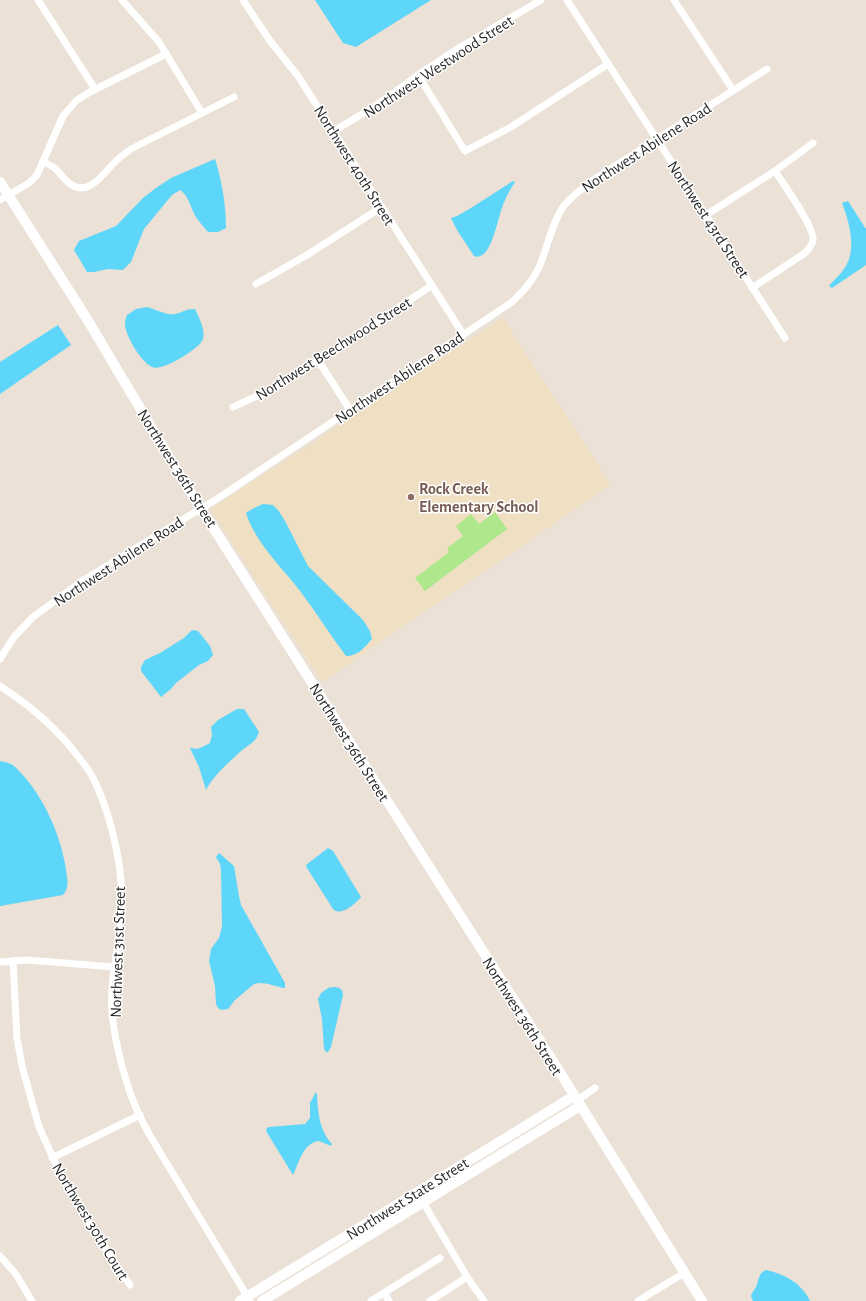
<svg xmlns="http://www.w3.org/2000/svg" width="866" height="1301" font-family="'Alegreya Sans',sans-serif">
<rect width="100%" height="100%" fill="#ebe1d6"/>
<path fill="#efdfc3" d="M503,318L611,485L322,682L210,509L300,451Z"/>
<path fill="#afe88c" d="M495,512L507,529L425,591L415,578L449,552L447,548L463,536L456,526L471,514L479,524Z"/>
<g fill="#5dd6f9">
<path d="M315,0H431L356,47L343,43Z"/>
<path d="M215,159C222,181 226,205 226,228L218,232H208C204,227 199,222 196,217C190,207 189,196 180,190L172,195L144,229L131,262L123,270L108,269L94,272H87L74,250L79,241L116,226L143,198L156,188L171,178Z"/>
<path d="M513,181L515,182C510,190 505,198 502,208C498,218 492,253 480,256C478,257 476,257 474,256L457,230L451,218L457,216L471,208Z"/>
<path d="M848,201L866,229V265L832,288L829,286C835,279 843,272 847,264C856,246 849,221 842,203Z"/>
<path d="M147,307C154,309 162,313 169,314C178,316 185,308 195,309C199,318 207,332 202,341C197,350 161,372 152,367C141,362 125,335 125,324C125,321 126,317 127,315L136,309Z"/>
<path d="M58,325L71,345L0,394V362Z"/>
<path d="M263,504L273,505L278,510L285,521L308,566L363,620L370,631L372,639C364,648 358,656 346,656C330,635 316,612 300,591C281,566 256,544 246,513L252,509Z"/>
<path d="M192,630L198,631L210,646L213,655L208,661L199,665L176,683L171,689L161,697L141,671V667L145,660L160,653L184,638Z"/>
<path d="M237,709H244L259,732C256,743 248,745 240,752C227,764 214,775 206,790L199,767L190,748L198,749L210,743L212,735L211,727L218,720Z"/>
<path d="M0,761C5,762 10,763 14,766C42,792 60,832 66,869C67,880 70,886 63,895L0,906Z"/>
<path d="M328,848L333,851L361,897C355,904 341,917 333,909L307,868L306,865Z"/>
<path d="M219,853L234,866L239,896L241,905L285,983V988H283C274,986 263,981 254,984L235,1000L228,1009L221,1010L218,1008L216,1004L215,986L209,961L211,949L219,938L222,927L221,870L220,864L216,857Z"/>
<path d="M334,987C339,987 343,989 343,995L331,1047L328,1052H326L324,1049L322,1019L318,999L321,993L328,988Z"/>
<path d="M316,1092L317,1095C318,1112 319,1130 332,1144L331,1146L319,1141C303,1143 299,1163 293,1175L266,1131L267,1128L269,1127L305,1124L310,1118V1103Z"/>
<path d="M766,1270C784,1274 802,1283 810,1301H753L751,1296C752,1293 754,1290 756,1287C759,1280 758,1273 766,1270Z"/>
</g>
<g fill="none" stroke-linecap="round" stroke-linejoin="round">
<g stroke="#fff" stroke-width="7">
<path d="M38,0L95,89"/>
<path d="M122,0L159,42L202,113"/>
<path d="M243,0L270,41L298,76L463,334"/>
<path d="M567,0L785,338"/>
<path d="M674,0L733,90"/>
<path d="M418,75L465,151L511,127L608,64"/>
<path d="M334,131L375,106L418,75L459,48L541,0"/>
<path d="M43,162C59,167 58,174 69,183C89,199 104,172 116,161C121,156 126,153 131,149L234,97"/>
<path d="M0,200L29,183L37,175L63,116L77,100L90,92L166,54"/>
<path d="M706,215L775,171L813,143"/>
<path d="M256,284L307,255L382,207"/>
<path d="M752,288L805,253C809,249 812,245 813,240C815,227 783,184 775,171"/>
<path d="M318,360L350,410"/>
<path d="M233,407L268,391L296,375L431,286"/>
<path d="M0,659L14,637L33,617L82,581L220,497L512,302C524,291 534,280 540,265C548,246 551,225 563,207C570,197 581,190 590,182L767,69"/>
<path d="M0,686C31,706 58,729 80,759C84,764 89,770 92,776C101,793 107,811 112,830C118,853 122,878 122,902C122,938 109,976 112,1013C115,1043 125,1083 137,1110C140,1118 145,1126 149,1134L250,1301"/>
<path d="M13,961L17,1038L22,1066L39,1127L64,1182L93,1230L130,1285"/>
<path d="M0,962L27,960L114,967"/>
<path d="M576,1101L595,1088"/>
<path d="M52,1158L140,1115"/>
<path d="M423,1202L467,1277L484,1301"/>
<path d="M0,1256L15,1273L32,1301"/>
<path d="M384,1293L389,1301"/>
<path d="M371,1301L440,1258"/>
<path d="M430,1301L467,1277"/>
<path d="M638,1301L684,1273"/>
</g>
<g stroke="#fff" stroke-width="10">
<path d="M0,182L87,319L181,477L561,1074L702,1301"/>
<path d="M240,1301L574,1096"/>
<path d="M262,1301L580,1106"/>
</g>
</g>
<circle fill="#8d6e63" stroke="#fff" stroke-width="1.5" cx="411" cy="497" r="4"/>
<g text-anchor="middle" stroke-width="3" stroke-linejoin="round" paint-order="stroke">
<g font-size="16" fill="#272727" stroke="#fff">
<text transform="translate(438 66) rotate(-33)" y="6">Northwest Westwood Street</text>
<text transform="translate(646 147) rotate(-33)" y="6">Northwest Abilene Road</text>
<text transform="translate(355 165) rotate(58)" y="6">Northwest 40th Street</text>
<text transform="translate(709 219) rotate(57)" y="6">Northwest 43rd Street</text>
<text transform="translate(333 348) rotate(-32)" y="6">Northwest Beechwood Street</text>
<text transform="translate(399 377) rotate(-34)" y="6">Northwest Abilene Road</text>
<text transform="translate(178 468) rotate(58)" y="6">Northwest 36th Street</text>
<text transform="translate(118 561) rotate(-33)" y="6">Northwest Abilene Road</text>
<text transform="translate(350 742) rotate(58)" y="6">Northwest 36th Street</text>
<text transform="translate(117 952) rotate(-88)" y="6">Northwest 31st Street</text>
<text transform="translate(523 1016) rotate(58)" y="6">Northwest 36th Street</text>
<text transform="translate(407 1198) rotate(-32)" y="6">Northwest State Street</text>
<text transform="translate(91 1221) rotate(59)" y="6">Northwest 30th Court</text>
</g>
<g font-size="16" font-weight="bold" fill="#785e54" stroke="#fff" text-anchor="start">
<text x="419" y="494">Rock Creek<tspan x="419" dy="18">Elementary School</tspan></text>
</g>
</g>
</svg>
